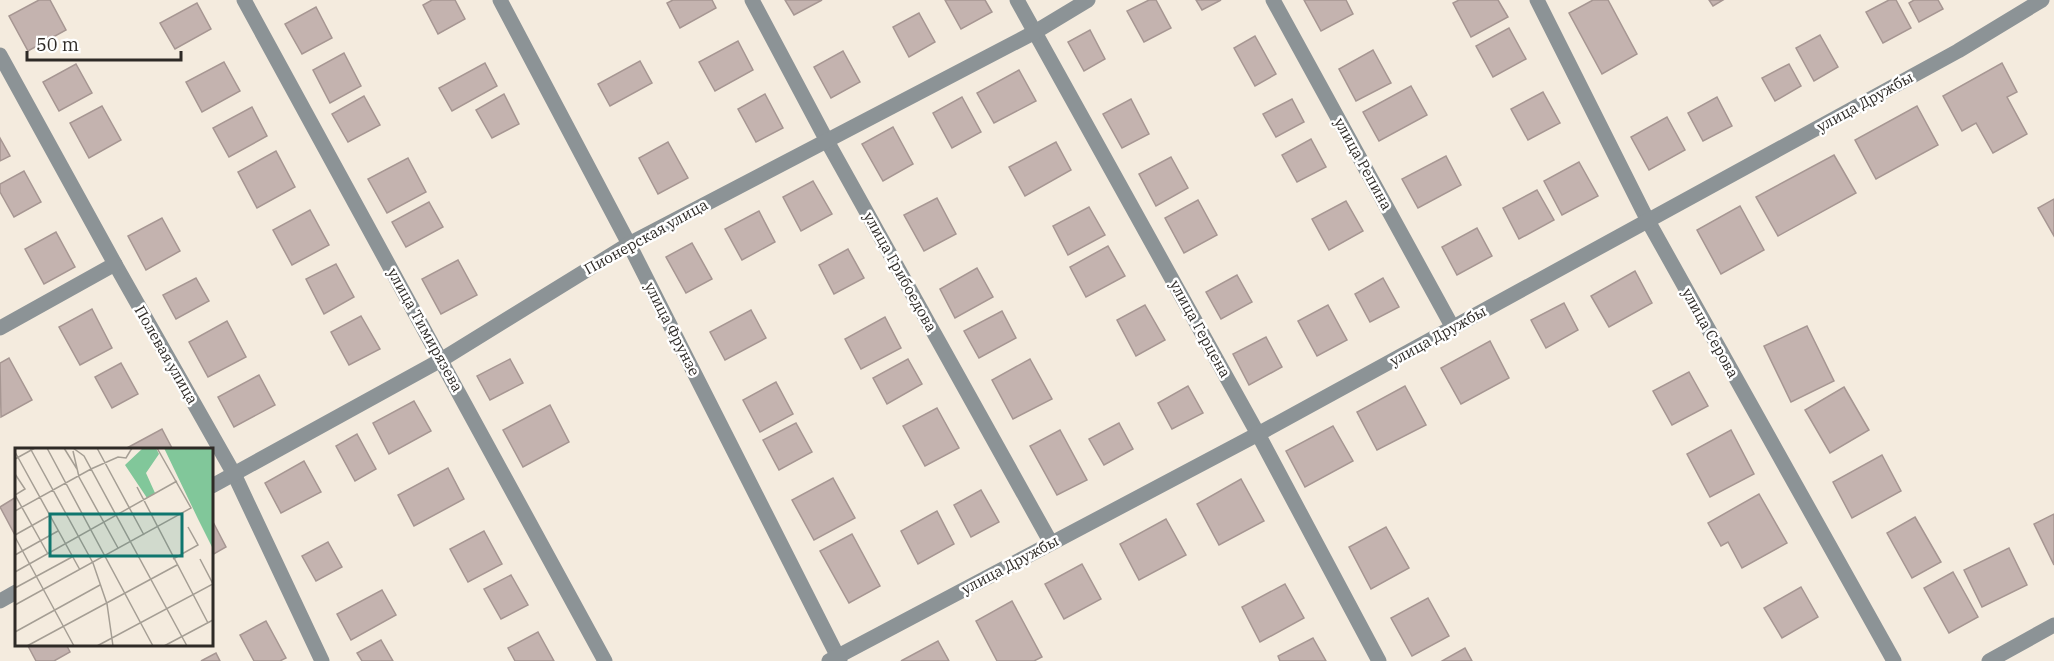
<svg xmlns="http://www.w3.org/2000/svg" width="2054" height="661" font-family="'IBM Plex Serif',serif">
<rect width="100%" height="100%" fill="#f4ebde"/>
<g fill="#c4b3af" stroke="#a69692" stroke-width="1.5">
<path d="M39,0H50L66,30L28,51L9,16Z"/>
<path d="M432,0H455L465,19L438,34L423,5Z"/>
<path d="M673,0H712L716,8L680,28L667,3Z"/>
<path d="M785,0H822L794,15Z"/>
<path d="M945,0H985L992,12L961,29Z"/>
<path d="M1149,0H1156L1171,28L1144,42L1127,11Z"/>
<path d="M1196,0H1221L1202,10Z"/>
<path d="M1304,0H1346L1353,14L1321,31Z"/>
<path d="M1459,0H1498L1508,17L1471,37L1453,3Z"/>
<path d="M1593,0H1608L1637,54L1602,74L1569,13Z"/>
<path d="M1709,0H1723L1713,6Z"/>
<path d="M1889,0H1896L1911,28L1883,43L1866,12Z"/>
<path d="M1914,0H1938L1943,9L1919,22L1909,3Z"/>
<path d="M197,3L211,29L175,49L160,23Z"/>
<path d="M316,7L332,38L302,54L285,24Z"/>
<path d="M919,13L935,42L909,57L893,27Z"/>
<path d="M1509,28L1526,59L1493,77L1476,46Z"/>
<path d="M1090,30L1105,59L1084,71L1068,42Z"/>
<path d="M1820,35L1838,67L1814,81L1796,48Z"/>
<path d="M1255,36L1276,74L1255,86L1234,48Z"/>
<path d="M738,41L753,70L715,91L699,62Z"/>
<path d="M1373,50L1391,83L1356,101L1339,69Z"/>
<path d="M843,51L860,82L831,98L814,67Z"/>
<path d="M344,53L361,86L330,103L313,70Z"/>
<path d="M640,61L652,83L610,106L598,84Z"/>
<path d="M224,62L240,91L202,112L186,82Z"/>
<path d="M485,63L497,86L452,111L439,88Z"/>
<path d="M2002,63L2017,92L2007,97L2027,134L1993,153L1976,123L1962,131L1943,96Z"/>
<path d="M76,64L92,93L59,111L43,82Z"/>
<path d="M1789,64L1801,86L1775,101L1762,78Z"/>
<path d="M1019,70L1036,101L994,123L977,93Z"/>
<path d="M1411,86L1427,115L1379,141L1363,112Z"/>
<path d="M1543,92L1560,123L1528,140L1511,109Z"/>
<path d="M504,94L519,124L492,138L476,110Z"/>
<path d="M765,94L783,128L756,142L738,109Z"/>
<path d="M364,96L380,125L348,142L332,114Z"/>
<path d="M962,97L981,132L952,148L933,113Z"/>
<path d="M1717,97L1732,126L1703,141L1688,113Z"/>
<path d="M1131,99L1149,134L1122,148L1103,114Z"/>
<path d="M1292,99L1304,122L1276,137L1263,114Z"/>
<path d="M102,106L121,140L89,158L70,123Z"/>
<path d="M1917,106L1938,145L1876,179L1855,140Z"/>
<path d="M252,107L267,136L229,157L213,128Z"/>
<path d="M1667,117L1685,150L1649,170L1631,137Z"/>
<path d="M893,127L913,164L883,181L862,144Z"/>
<path d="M0,138L10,156L0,161Z"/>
<path d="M1311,139L1326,167L1297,182L1282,155Z"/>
<path d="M668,142L688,178L658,194L639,158Z"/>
<path d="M1056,142L1071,170L1025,196L1009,167Z"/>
<path d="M276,151L295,187L257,208L238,172Z"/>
<path d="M1834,155L1856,193L1778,236L1756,197Z"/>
<path d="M1446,156L1461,185L1418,208L1402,179Z"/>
<path d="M1171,157L1188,188L1156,206L1139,174Z"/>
<path d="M408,158L426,192L387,213L368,179Z"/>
<path d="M1579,162L1598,196L1562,215L1544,181Z"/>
<path d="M24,171L41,202L14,217L0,192V184Z"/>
<path d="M813,181L832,214L801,231L783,197Z"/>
<path d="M1537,190L1554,220L1519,239L1503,208Z"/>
<path d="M937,198L956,234L924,251L904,215Z"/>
<path d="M2054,199V236L2038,208Z"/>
<path d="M1198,200L1217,235L1184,253L1165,218Z"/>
<path d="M1346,201L1363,231L1329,250L1312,219Z"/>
<path d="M429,202L443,227L406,247L392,222Z"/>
<path d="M1740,206L1764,250L1721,274L1697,230Z"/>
<path d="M1089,207L1105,235L1068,255L1053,226Z"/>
<path d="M310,210L329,245L292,265L273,230Z"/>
<path d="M759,211L775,242L742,260L725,229Z"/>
<path d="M162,218L180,251L146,270L128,236Z"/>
<path d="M1477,228L1492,256L1457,275L1442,247Z"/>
<path d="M56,232L75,267L44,284L25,249Z"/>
<path d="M692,243L712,279L686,293L666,257Z"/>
<path d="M1108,246L1125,276L1086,297L1070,267Z"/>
<path d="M848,249L864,278L834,294L819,265Z"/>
<path d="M458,260L477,295L441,314L422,279Z"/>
<path d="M336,264L354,297L324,314L306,279Z"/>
<path d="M977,268L993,297L955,318L940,289Z"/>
<path d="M1635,271L1652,303L1609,327L1591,296Z"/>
<path d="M1237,275L1252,302L1221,319L1206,292Z"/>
<path d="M196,278L209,301L176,319L163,295Z"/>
<path d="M1383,278L1399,307L1370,322L1355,294Z"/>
<path d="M1564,303L1578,330L1546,348L1531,320Z"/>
<path d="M1145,305L1165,340L1136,356L1117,320Z"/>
<path d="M1328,305L1347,340L1317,356L1298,321Z"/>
<path d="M92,309L112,348L80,365L59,327Z"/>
<path d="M751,310L766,338L725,360L710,332Z"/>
<path d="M1002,311L1016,338L979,358L964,331Z"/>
<path d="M361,316L380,349L349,365L331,332Z"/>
<path d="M885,317L901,348L861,369L845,339Z"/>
<path d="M227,321L246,357L208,377L189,342Z"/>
<path d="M1807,326L1834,381L1791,402L1764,346Z"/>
<path d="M1266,337L1282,367L1249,385L1233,354Z"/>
<path d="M1490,341L1509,378L1461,404L1441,368Z"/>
<path d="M9,358L32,400L1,417L0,363Z"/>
<path d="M510,359L523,383L490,400L477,376Z"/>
<path d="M908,359L922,384L887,404L873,378Z"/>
<path d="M1030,359L1052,399L1013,419L992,380Z"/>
<path d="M121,363L138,394L112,408L95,377Z"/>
<path d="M1689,372L1708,406L1672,425L1653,391Z"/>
<path d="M259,375L275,405L234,427L218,397Z"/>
<path d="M776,382L793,414L760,432L743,400Z"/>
<path d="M1188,386L1203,413L1172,429L1158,403Z"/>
<path d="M1405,386L1426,425L1377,450L1357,412Z"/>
<path d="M1844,387L1869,430L1830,453L1805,410Z"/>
<path d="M414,401L431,431L389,454L373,423Z"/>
<path d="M550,405L569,442L523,467L503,430Z"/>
<path d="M937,408L959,448L925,466L903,426Z"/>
<path d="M796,423L812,452L779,470L763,440Z"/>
<path d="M1119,423L1133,449L1104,465L1089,439Z"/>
<path d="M1333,426L1353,461L1305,487L1286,451Z"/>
<path d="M162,429L173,450H126L125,449Z"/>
<path d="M1060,430L1087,480L1057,495L1030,446Z"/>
<path d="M1731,430L1754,474L1710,497L1687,454Z"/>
<path d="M357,434L376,469L355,481L336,446Z"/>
<path d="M1882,455L1901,491L1852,518L1833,482Z"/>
<path d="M304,461L321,492L281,513L265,483Z"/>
<path d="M448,468L464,499L414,526L398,495Z"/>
<path d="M833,478L855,518L814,540L792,500Z"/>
<path d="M1241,479L1264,521L1219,545L1197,504Z"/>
<path d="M981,490L999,522L971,537L954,505Z"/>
<path d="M1759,494L1787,543L1742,568L1728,542L1721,546L1708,523Z"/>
<path d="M16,497V537L0,507Z"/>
<path d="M937,511L954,544L918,564L901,531Z"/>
<path d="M2054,514V565L2034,524Z"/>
<path d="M1915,517L1941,562L1912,578L1887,533Z"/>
<path d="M1166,519L1186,555L1139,580L1120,544Z"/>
<path d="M212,520L226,547L212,555Z"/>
<path d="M1386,527L1409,568L1371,589L1349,547Z"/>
<path d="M484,531L502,564L468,582L450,549Z"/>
<path d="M852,534L880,586L849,603L820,551Z"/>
<path d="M328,542L342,567L316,581L302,556Z"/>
<path d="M2009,548L2027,585L1982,607L1964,570Z"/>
<path d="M1082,564L1101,599L1064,619L1045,584Z"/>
<path d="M1953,572L1978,617L1949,633L1924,588Z"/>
<path d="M511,575L528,605L501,619L484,589Z"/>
<path d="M1285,584L1304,618L1260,642L1242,607Z"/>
<path d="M1801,587L1818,617L1782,638L1764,608Z"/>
<path d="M382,590L396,615L351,640L337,614Z"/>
<path d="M1428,598L1449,636L1412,656L1391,618Z"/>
<path d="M1012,601L1042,657L1034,661H997L976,621Z"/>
<path d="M266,621L286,658L280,661H254L240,635Z"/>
<path d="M538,632L554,661H515L508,648Z"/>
<path d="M1313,638L1326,661H1280L1278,656Z"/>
<path d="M381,640L393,661H362L357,653Z"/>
<path d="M938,641L949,661H901Z"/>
<path d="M27,644H66L70,652L54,661H36Z"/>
<path d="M1465,648L1472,661H1442Z"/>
<path d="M216,653L220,661H201Z"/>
</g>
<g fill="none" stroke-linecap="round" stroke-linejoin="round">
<g stroke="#8c9396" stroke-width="15">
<path d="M244,0L605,661"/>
<path d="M500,0L629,244L840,661"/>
<path d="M752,0L827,141L1051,543"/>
<path d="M1017,0L1258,434L1379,661"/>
<path d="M1273,0L1453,328"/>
<path d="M1537,0L1648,221L1894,661"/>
<path d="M0,55L115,264L234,474L322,661"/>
<path d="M0,328L115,264"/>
<path d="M212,486L441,360L629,244L1035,32L1088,0"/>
<path d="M0,601L16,592"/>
<path d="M829,661L1258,434L1958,51L2042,0"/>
<path d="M1989,661L2054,625"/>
</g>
</g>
<g text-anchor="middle" stroke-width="5" stroke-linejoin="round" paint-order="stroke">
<g font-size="15" fill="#2e2a26" stroke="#fff">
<text transform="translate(1865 102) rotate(-29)" y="5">улица Дружбы</text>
<text transform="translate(1363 164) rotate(61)" y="5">улица Репина</text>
<text transform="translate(646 237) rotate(-29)" y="5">Пионерская улица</text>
<text transform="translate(900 272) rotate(61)" y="5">улица Грибоедова</text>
<text transform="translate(672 329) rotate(63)" y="5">улица Фрунзе</text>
<text transform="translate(1200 329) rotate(61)" y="5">улица Герцена</text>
<text transform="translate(425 330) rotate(61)" y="5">улица Тимирязева</text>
<text transform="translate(1710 333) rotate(61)" y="5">улица Серова</text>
<text transform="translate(1438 336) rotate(-29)" y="5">улица Дружбы</text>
<text transform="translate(166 355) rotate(60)" y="5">Полевая улица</text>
<text transform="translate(1010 565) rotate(-28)" y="5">улица Дружбы</text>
</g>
</g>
<g transform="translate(15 448)">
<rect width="198" height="198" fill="#f4ebde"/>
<path d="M128,0H141L144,6L131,25L140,45L132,50L110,17ZM149,0H198V101L183,71Z" fill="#81c79a"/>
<path fill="none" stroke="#a59e94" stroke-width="1.5" d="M15,0L78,115L92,156L98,198M32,0L138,198M49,0L62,21M58,0L69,8L172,198M82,0L129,87M58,3L64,29L103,100M0,4L65,122M0,11L20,0M0,26L10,41L0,47L33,106M122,39L193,175M0,63L76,21L103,9L111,10L117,0M0,87L34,68M0,89L59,198M0,107L43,83M158,111L183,97L173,79M0,124L162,33M0,140L57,109M0,157L176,60L142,0M0,184L85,137M12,198L162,117M82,198L198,136L185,111M149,198L198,172"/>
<path fill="#0f766e" fill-opacity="0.15" stroke="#0f766e" stroke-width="3" d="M35,66H167V108H35Z"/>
<rect width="198" height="198" fill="none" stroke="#2e2a26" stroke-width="3"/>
</g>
<path d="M27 51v9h154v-9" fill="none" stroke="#2e2a26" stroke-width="3"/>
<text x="36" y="51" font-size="18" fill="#2e2a26" stroke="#ffffff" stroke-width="4.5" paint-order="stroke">50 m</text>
</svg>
